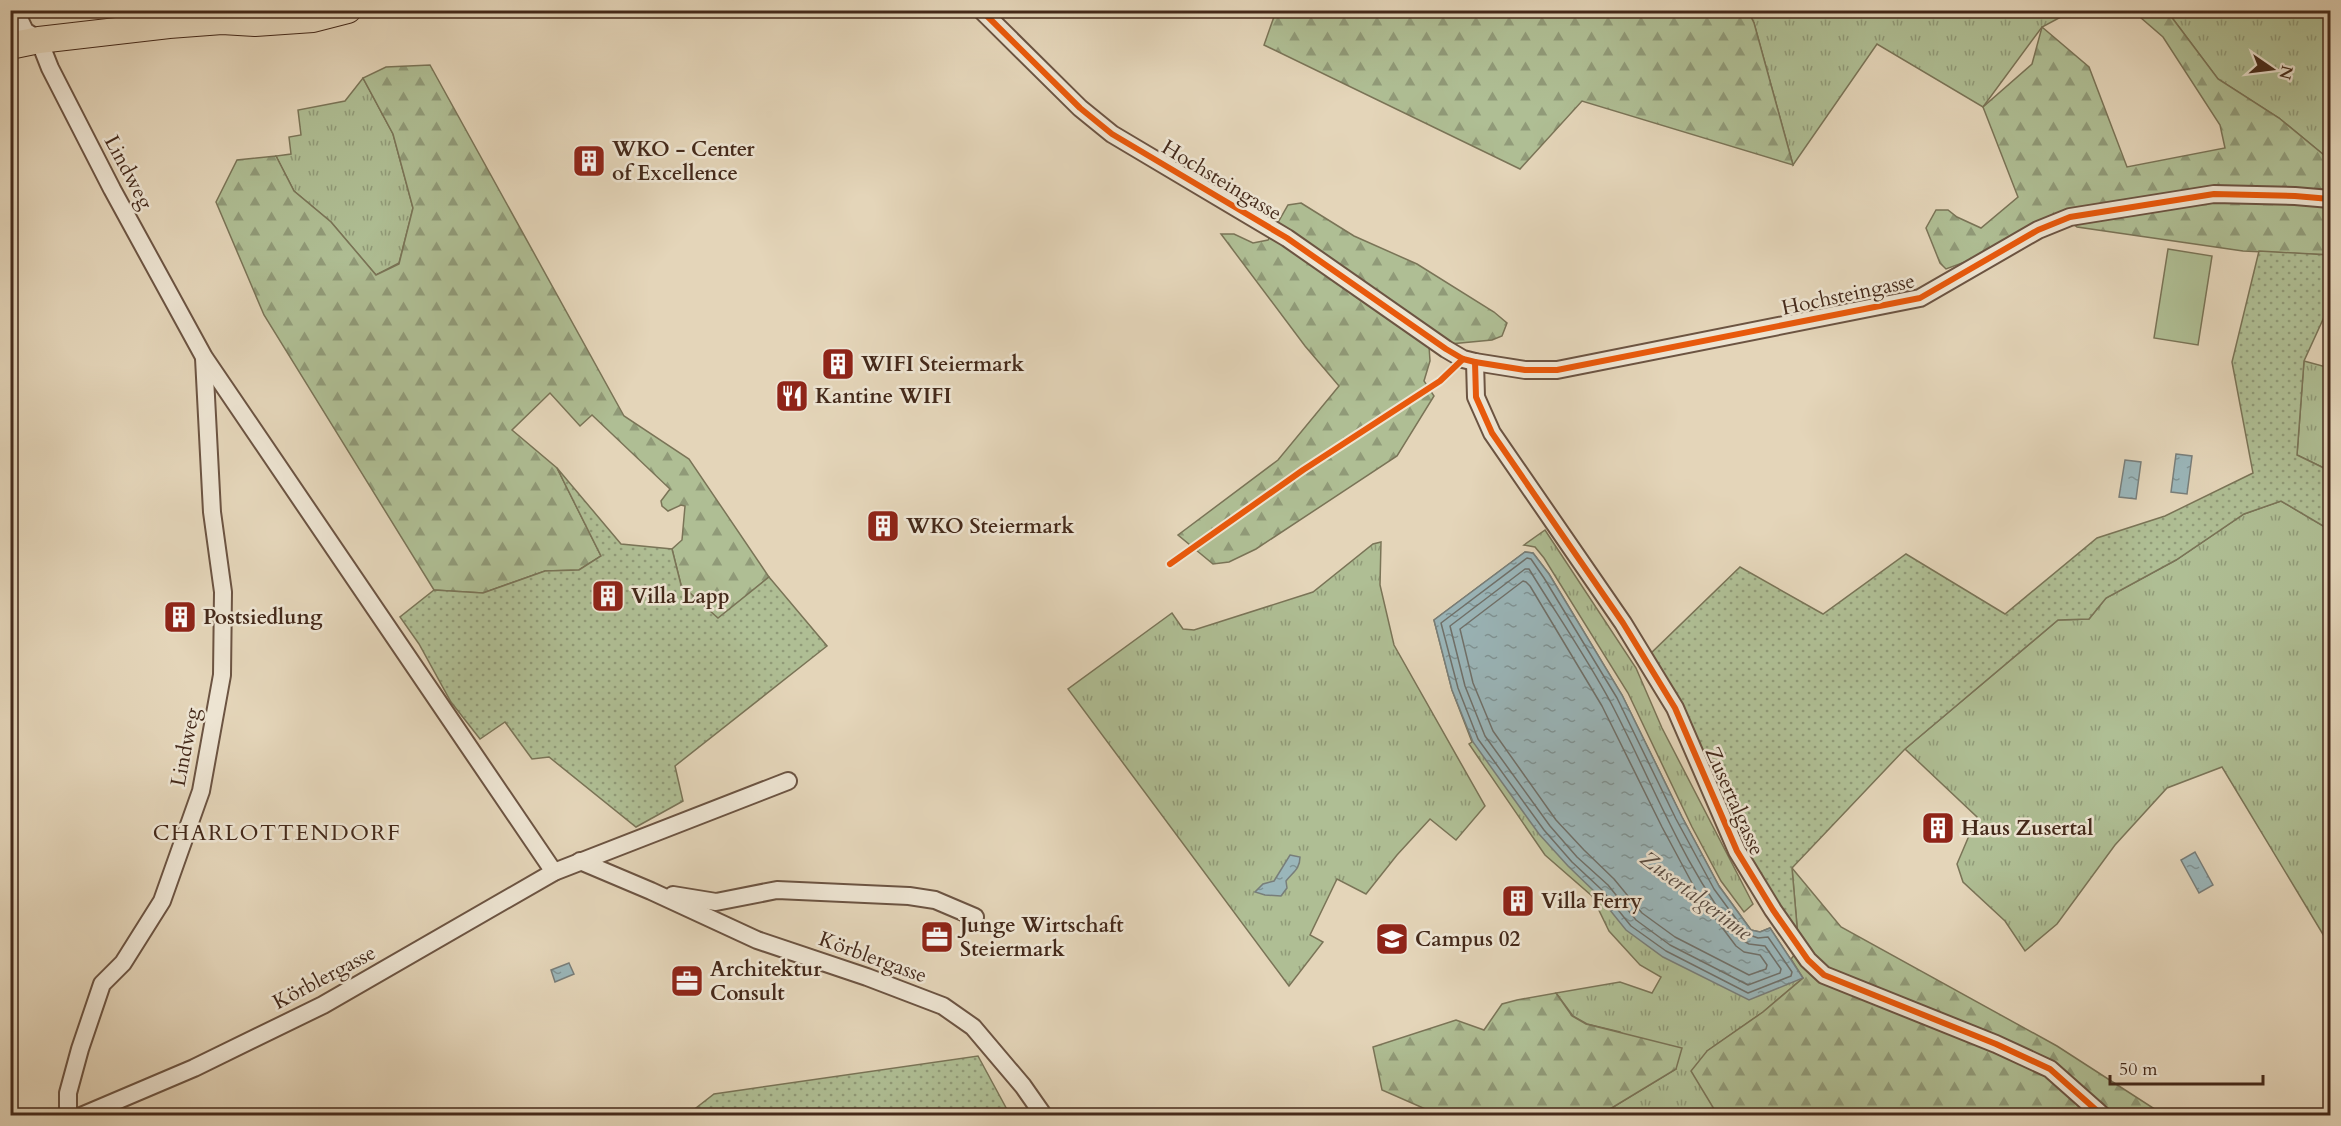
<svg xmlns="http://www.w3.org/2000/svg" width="2341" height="1126" font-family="Cardo,serif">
<defs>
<pattern id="grass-tufts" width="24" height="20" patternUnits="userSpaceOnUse" patternTransform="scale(1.5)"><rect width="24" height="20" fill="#afbe94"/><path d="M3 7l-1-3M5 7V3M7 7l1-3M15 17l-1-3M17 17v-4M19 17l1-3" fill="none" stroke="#909a78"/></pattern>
<pattern id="forest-firs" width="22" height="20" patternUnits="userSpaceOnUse" patternTransform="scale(1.5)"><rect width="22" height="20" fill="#afbe94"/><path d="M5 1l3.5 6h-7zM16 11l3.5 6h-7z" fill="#909a78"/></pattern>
<pattern id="garden-dots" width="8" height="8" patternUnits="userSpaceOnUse" patternTransform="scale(1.5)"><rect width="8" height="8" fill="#afbe94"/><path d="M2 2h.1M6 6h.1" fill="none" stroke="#909a78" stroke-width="1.8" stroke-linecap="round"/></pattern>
<pattern id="water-ripples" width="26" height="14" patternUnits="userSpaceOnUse" patternTransform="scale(1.5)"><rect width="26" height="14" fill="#9ab6ba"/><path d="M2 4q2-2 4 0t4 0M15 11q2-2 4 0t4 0" fill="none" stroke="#7f9496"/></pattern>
</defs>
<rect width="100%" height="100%" fill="#e4d5b9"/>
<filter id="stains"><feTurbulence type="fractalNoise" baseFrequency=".00333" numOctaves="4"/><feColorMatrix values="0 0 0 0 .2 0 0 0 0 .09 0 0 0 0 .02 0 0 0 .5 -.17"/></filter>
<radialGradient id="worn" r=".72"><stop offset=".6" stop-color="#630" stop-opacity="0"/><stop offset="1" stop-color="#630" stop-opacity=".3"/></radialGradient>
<g fill="url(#grass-tufts)" stroke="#7a7457" stroke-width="1.5">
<path d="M1748,11H2072L2042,27L1983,107L1877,44L1793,165L1754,23Z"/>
<path d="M2167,11H2330V160L2279,118L2218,79Z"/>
<path d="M363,78L393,134L413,208L399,263L376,275L331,222L294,191L276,156L291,154L289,137L301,135L298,110L345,101Z"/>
<path d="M2304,361L2330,368V471L2297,455Z"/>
<path d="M2281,501L2330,530V946L2222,767L2167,788L2115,845L2057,924L2025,951L2005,921L1963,882L1957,864L1977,817L1905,749L2058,620L2089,619L2106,598L2176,560L2244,514Z"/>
<path d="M1545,530L1636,668L1662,728L1753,904L1744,912L1721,881L1692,827L1628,693L1544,558L1535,547L1524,545Z"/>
<path d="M1381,542L1380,585L1394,645L1485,806L1456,840L1430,819L1397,855L1366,894L1337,879L1310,935L1323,942L1289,986L1068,689L1172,613L1183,629L1194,630L1313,592L1373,544Z"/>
<path d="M1525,552L1533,553L1549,574L1622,695L1682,817L1719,886L1751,930L1760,932L1770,928L1803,978L1763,1012L1707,1051L1715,1109L1701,1115H1600L1676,1069L1620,1032L1587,1024L1573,1016L1556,993L1620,982L1652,993L1661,977L1640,965L1609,931L1592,896L1545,855L1469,744L1472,742L1452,690L1434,620Z"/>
</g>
<g fill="url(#forest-firs)" stroke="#7a7457" stroke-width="1.5">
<path d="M1276,11H1748L1754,23L1793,165L1582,101L1520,169L1264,45Z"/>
<path d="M2133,11H2167L2218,79L2279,118L2330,160V255L2243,251L2077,227L2059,213L1984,255L1946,269L1940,263L1926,228L1936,210H1948L1957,217L1981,228L2018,197L1983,107L2032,64L2042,27L2089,67L2127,167L2225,148L2220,125L2163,37Z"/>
<path d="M430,65L624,416L689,459L769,577L718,619L681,585L672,549L682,540L685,506L681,505L668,511L662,506L661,501L670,489L592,415L580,426L550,393L512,430L557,468L601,556L579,570L545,571L483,593L434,590L264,315L216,202L237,160L276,156L294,191L331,222L376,275L399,264L413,208L393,134L363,78L386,67Z"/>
<path d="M1301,203L1354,236L1417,264L1494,312L1507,323L1502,336L1492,340L1429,346L1430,361L1424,381L1434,396L1397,456L1256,549L1229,562L1213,564L1178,535L1278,460L1339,386L1305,346L1221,234H1234L1253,243L1268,240L1288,205Z"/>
<path d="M1792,868L1841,927L2057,1046L2164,1115H1701L1714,1109L1691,1071L1707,1051L1763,1012L1803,978L1791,959L1799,949Z"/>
<path d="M1556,993L1572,1016L1586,1024L1682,1048L1676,1069L1600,1115H1439L1382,1090L1373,1047L1456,1020L1484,1030L1502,1004L1517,1000Z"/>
</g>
<g fill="url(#garden-dots)" stroke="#7a7457" stroke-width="1.5">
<path d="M2259,251L2330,255V304L2304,361L2297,455L2330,471V530L2281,501L2244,514L2176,560L2106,598L2089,619L2058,620L1905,749L1792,868L1799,949L1773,910L1645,659L1740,567L1823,614L1906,554L2005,614L2097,538L2165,516L2253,473L2232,362Z"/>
<path d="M557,468L621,544L672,549L681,585L718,618L769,577L827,646L675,766L683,801L636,827L549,757L532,759L505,722L480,739L451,702L419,644L400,617L434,590L483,593L545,571L579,570L601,556Z"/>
<path d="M978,1056L1010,1115H687L714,1094Z"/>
</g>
<path fill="#afbe94" stroke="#7a7457" stroke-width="1.5" d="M2168,249L2212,256L2198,345L2154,338Z"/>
<g fill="url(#water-ripples)" stroke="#787e7a" stroke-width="1.5">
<path d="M2176,454L2192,456L2187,494L2171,492Z"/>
<path d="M2125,460L2141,462L2136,499L2119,497Z"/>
<path d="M1525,552L1533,553L1549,574L1622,695L1682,817L1719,886L1751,930L1760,932L1770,928L1803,978L1749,1000L1663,957L1626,930L1597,894L1568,866L1539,834L1473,742L1452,690L1434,620Z"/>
<path d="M2195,852L2213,885L2199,893L2181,860Z"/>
<path d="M1290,855L1300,857C1300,869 1293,872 1286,881L1287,888L1281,896L1265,895L1255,892L1263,884L1274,881Z"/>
<path d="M569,963L574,974L555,982L551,970Z"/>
</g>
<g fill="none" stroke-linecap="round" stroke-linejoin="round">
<g stroke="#6f706a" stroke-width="1.5">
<path d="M1527,558L1531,559L1544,578L1617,698L1676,819L1714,889L1747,934L1758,938L1768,937L1792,972L1791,976L1748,993L1666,951L1631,926L1602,890L1572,862L1544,830L1478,739L1458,688L1441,623Z"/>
<path d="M1525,569H1529L1537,582C1562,622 1589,662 1611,703C1653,783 1684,870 1742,940L1749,944L1765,946L1781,969L1780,973L1748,985L1670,945L1636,920L1608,885L1577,857L1550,826L1485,736L1465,686L1450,626Z"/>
<path d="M1523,581L1526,582L1530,586L1602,706L1662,827L1700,898L1736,946L1744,952L1760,955L1767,965L1766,969L1749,975L1675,937L1642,913L1614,879L1584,850L1556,820L1493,731L1473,683L1460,629Z"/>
</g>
<g stroke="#6c5442" stroke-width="20">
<g id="street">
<path d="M15,10L25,31L39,40L50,68L112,189L204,357L554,872"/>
<path d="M981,10L1080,108L1112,134L1287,238L1446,349L1463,359L1475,362L1525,370H1557L1920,298L2038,230L2070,217L2214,194L2295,196L2330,199"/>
<path d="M1475,362L1476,397L1492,433L1623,623L1675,708L1737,851L1773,910L1808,960L1824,975L1996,1044L2050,1069L2103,1116"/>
<path d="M580,861L651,891L757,940L867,977L943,1006L973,1027L1023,1086L1044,1116"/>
<path d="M673,895L716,902L777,890L909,896L935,900L975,917"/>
<path d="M68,1116V1093L80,1049L102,984L123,963L162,901L201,791L222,675L223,592L212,512L204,358"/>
<path d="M81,1116L194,1068L323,1005L554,872L788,781"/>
</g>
</g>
<g stroke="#44291a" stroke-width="28">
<path id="primary" d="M10,46L39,40L169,25L222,21L255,23L313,19L348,10"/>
</g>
<use href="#street" stroke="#ede4d2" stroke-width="16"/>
<use href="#primary" stroke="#e4d5b9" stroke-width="26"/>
<g stroke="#ede4d2" stroke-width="10">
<g id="cycleway">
<path d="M981,10L1080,108L1112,134L1287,238L1446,349L1463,359L1475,362L1525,370H1557L1920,298L2038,230L2070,217L2214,194L2295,196L2330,199"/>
<path d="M1475,362L1476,397L1492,433L1623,623L1675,708L1737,851L1773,910L1808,960L1824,975L1996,1044L2050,1069L2103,1116"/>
<path d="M1170,564L1303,470L1440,381L1463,359"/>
</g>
</g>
<use href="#cycleway" stroke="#e8590c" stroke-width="6"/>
</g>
<defs>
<g id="building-square" transform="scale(1.725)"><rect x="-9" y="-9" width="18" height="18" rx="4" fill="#8f2418" stroke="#ede4d2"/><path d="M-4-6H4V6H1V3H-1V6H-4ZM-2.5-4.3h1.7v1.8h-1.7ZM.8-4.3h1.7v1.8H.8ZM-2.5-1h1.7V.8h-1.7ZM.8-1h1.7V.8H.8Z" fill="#fff"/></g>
<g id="restaurant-square" transform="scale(1.725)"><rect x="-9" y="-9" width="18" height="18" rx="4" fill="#8f2418" stroke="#ede4d2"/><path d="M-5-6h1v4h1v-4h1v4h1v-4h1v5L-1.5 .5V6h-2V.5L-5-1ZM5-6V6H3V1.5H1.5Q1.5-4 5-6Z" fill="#fff"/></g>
<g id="office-square" transform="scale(1.725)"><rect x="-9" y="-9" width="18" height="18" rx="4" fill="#8f2418" stroke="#ede4d2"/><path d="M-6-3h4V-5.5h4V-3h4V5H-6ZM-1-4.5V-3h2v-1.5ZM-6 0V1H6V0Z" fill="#fff"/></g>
<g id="university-square" transform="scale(1.725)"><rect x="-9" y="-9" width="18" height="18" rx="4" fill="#8f2418" stroke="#ede4d2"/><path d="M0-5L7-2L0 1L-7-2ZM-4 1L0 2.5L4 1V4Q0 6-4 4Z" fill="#fff"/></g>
</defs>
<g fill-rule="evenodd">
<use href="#building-square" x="589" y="161"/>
<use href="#building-square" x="838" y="364"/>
<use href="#restaurant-square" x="792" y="396"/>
<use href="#building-square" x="883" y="526"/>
<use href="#building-square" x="608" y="596"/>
<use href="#building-square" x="180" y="617"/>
<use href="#building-square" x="1938" y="828"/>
<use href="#building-square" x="1518" y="901"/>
<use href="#office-square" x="937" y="937"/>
<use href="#university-square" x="1392" y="939"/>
<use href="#office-square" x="687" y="981"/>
</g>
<g text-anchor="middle" stroke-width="5" stroke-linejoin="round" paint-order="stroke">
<g font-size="21" font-weight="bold" fill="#44291a" stroke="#ede4d2" text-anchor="start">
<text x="612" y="156">WKO - Center<tspan x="612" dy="24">of Excellence</tspan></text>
<text x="861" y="371">WIFI Steiermark</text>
<text x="815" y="403">Kantine WIFI</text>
<text x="906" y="533">WKO Steiermark</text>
<text x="631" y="603">Villa Lapp</text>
<text x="203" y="624">Postsiedlung</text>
<text x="1961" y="835">Haus Zusertal</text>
<text x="1541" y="908">Villa Ferry</text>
<text x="960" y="932">Junge Wirtschaft<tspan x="960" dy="24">Steiermark</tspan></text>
<text x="1415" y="946">Campus 02</text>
<text x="710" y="976">Architektur<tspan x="710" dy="24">Consult</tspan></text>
</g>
<g font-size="21" fill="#44291a" stroke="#ede4d2">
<text transform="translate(129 172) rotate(62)" y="7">Lindweg</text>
<text transform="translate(1222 180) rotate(31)" y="7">Hochsteingasse</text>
<text transform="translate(1848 294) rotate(-12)" y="7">Hochsteingasse</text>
<text transform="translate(185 747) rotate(-79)" y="7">Lindweg</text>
<text transform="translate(1735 801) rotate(66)" y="7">Zusertalgasse</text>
<text transform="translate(873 957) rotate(20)" y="7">Körblergasse</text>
<text transform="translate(324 977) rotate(-28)" y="7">Körblergasse</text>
</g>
<g font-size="22" letter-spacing="1.5" fill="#44291a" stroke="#ede4d2">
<text x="277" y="840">CHARLOTTENDORF</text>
</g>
<g font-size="22" font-style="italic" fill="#5a4c42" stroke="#ede4d2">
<text transform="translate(1697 895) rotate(37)" y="8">Zusertalgerinne</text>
</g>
</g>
<rect width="2341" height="1126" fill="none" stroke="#e4d5b9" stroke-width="36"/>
<rect x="12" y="12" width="2317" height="1102" fill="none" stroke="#44291a" stroke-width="3"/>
<rect x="18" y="18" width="2305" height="1090" fill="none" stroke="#44291a" stroke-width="1.5"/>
<g transform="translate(2272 69) rotate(104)" stroke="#ede4d2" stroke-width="4.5" paint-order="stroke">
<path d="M0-4.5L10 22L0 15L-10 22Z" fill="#44291a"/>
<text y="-9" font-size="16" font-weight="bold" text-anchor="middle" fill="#44291a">N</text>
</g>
<path d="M2110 1075v9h153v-9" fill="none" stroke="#44291a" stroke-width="3"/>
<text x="2119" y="1075" font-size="18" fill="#44291a" stroke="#ede4d2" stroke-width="4.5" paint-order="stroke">50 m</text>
<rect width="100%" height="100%" filter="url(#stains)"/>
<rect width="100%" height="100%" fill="url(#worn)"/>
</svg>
